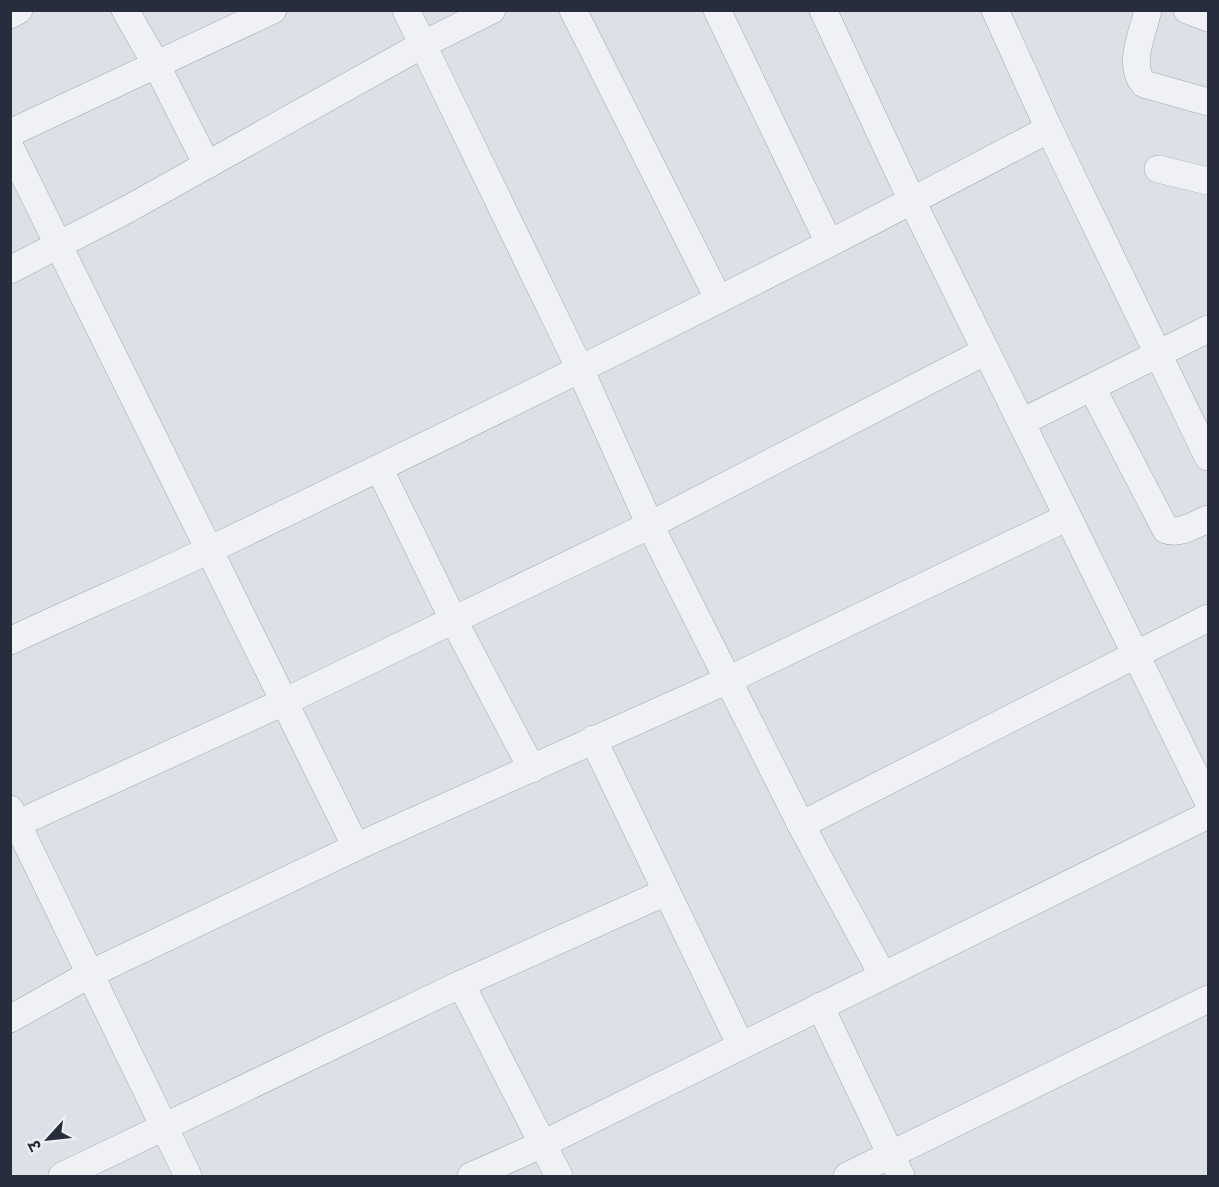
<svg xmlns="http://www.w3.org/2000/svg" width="1219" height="1187" font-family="Poppins,'Noto Sans Devanagari',sans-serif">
<rect width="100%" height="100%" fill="#dde0e7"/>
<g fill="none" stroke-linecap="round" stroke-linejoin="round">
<g stroke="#a3a7b1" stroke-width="28">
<g id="street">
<path d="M125,10L157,66L207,165"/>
<path d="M406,10L580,369L650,525L801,825L882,974"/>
<path d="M573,10L718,298"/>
<path d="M717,10L829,243"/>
<path d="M823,10L912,201L1208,801"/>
<path d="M995,10L1049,129L1208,457"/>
<path d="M1148,10C1143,33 1127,65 1144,84L1208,102"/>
<path d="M1187,10L1208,18"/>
<path d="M10,15L19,10"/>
<path d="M10,133L273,10"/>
<path d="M10,147L356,847"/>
<path d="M1158,169L1208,181"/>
<path d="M10,270L128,209L422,45L492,10"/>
<path d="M1092,388L1166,530C1179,535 1196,524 1208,519"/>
<path d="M1022,422L1208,329"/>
<path d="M379,468L453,619L532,769"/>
<path d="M10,641C77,609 145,581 211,549C493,414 773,275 1049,129"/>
<path d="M593,739L741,1046"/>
<path d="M10,809L188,1176"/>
<path d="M801,825L1208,618"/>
<path d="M10,827L286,701L650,525L986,351"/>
<path d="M461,984L559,1176"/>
<path d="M820,1006L901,1176"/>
<path d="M10,1019L90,974L356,847L728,680L1068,517"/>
<path d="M62,1176L461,984L666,892"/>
<path d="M471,1176L543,1144L1208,815"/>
<path d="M847,1176L1208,999"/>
</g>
</g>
<use href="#street" stroke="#f0f1f5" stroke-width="27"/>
</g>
<rect width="1219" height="1187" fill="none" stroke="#272d3d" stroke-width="24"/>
<g transform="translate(48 1139) rotate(243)" stroke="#eceff5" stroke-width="4.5" paint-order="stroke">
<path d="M0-4.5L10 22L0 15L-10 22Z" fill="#272d3d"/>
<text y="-9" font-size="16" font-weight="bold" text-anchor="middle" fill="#272d3d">उ</text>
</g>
</svg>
